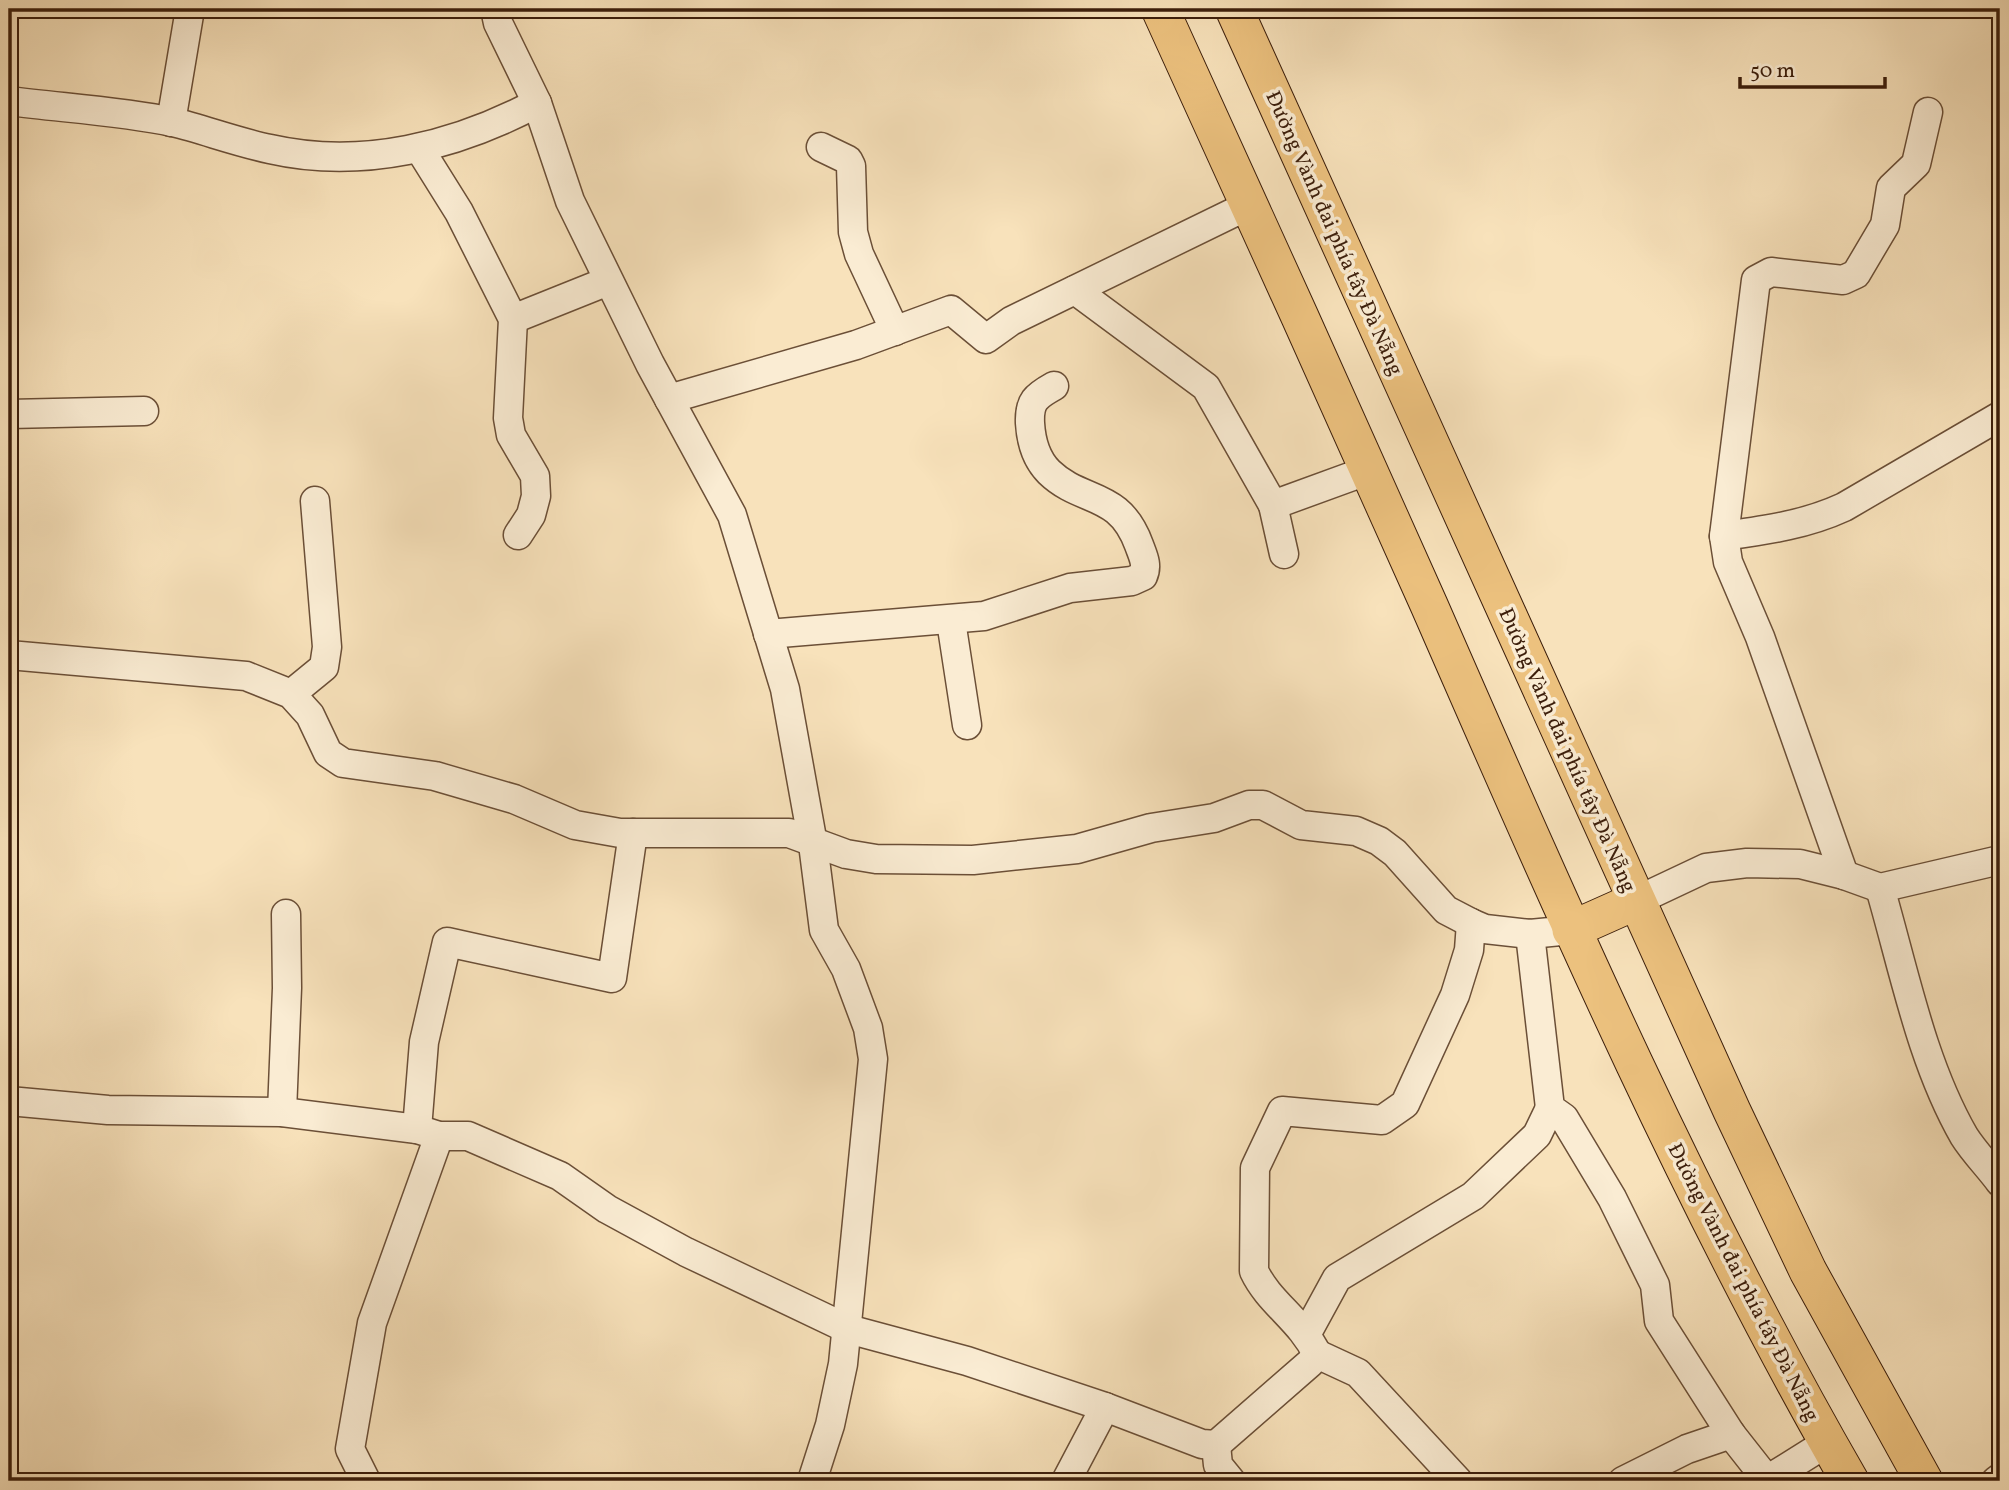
<svg xmlns="http://www.w3.org/2000/svg" width="2009" height="1490" font-family="Vollkorn,serif">
<rect width="100%" height="100%" fill="#f8e2bb"/>
<filter id="stains"><feTurbulence type="fractalNoise" baseFrequency=".00286" numOctaves="4"/><feColorMatrix values="0 0 0 0 .2 0 0 0 0 .09 0 0 0 0 .02 0 0 0 .5 -.17"/></filter>
<radialGradient id="worn" r=".72"><stop offset=".6" stop-color="#630" stop-opacity="0"/><stop offset="1" stop-color="#630" stop-opacity=".3"/></radialGradient>
<g fill="none" stroke-linecap="round" stroke-linejoin="round">
<g stroke="#6b4f37" stroke-width="31">
<g id="minor">
<path d="M495,9L498,23L537,103L570,201L650,364L732,515L785,689L813,844L824,930L846,969L868,1028L873,1059L843,1364L830,1425L812,1481"/>
<path d="M9,101C63,108 120,111 173,122C205,130 237,142 270,149C362,170 456,146 537,103"/>
<path d="M171,122L190,9"/>
<path d="M821,147L848,160L851,166L853,232L859,254L895,331"/>
<path d="M419,148L459,212L513,319L508,418L511,435L535,476L536,496L531,515L518,535"/>
<path d="M1075,290L1206,387L1273,505L1369,470"/>
<path d="M513,319L608,281"/>
<path d="M669,399L856,345L951,310L986,339L1011,321L1249,205"/>
<path d="M9,414L144,411"/>
<path d="M1273,505L1284,554"/>
<path d="M1724,536C1766,530 1805,525 1844,507L2000,416"/>
<path d="M951,621L967,725"/>
<path d="M768,634L984,616L1070,588L1132,581L1143,576C1148,565 1143,556 1139,545C1119,490 1082,504 1049,472C1036,459 1031,440 1030,423C1029,401 1036,396 1054,386"/>
<path d="M9,655L246,676L291,694L310,715L328,753L343,763L435,776L514,799L575,825L620,833H789L846,854L876,859L973,860L1077,849L1151,828L1214,818L1249,805H1263L1301,825L1356,831L1379,841L1395,853L1446,910L1471,923L1485,929L1530,934L1571,930"/>
<path d="M291,694L324,667L327,647L315,501"/>
<path d="M1844,875L1760,637L1728,562L1724,536L1756,280L1771,272L1843,280L1856,274L1885,225L1891,188L1916,164L1928,112"/>
<path d="M1880,888C1904,970 1921,1061 1964,1136C1974,1152 1989,1167 2000,1182"/>
<path d="M1636,901L1706,868L1747,863L1800,864L1844,875L1880,888L2000,860"/>
<path d="M1530,934L1550,1108L1564,1118L1612,1198L1655,1285L1659,1321L1731,1434L1768,1481"/>
<path d="M9,1101L108,1110L282,1112L417,1129L439,1136H468L560,1176L607,1209L686,1252L848,1329L967,1361L1105,1407L1202,1444L1216,1445L1310,1363L1317,1354L1358,1373L1458,1481"/>
<path d="M282,1112L287,988L286,914"/>
<path d="M417,1129L424,1042L447,942L612,978L633,833"/>
<path d="M1307,1333L1337,1278L1473,1196L1537,1135L1550,1108"/>
<path d="M1317,1354C1301,1320 1269,1303 1254,1271L1255,1168L1282,1111L1382,1120L1405,1104L1455,995L1469,950L1471,923"/>
<path d="M1216,1445L1218,1465L1231,1481"/>
<path d="M1767,1480L1828,1442"/>
<path d="M366,1481L350,1449L372,1323L439,1136"/>
<path d="M1066,1481L1105,1407"/>
<path d="M1623,1481L1687,1449L1731,1434"/>
<path d="M1996,1481L2000,1478"/>
</g>
</g>
<g stroke="#3c1e0b" stroke-width="39">
<g id="major">
<path d="M1160,9C1250,207 1341,406 1429,605C1559,902 1688,1200 1850,1481"/>
<path d="M1234,9L1732,1111L1808,1271L1924,1481"/>
<path d="M1571,930L1636,901"/>
</g>
</g>
<use href="#minor" stroke="#faecd3" stroke-width="28"/>
<use href="#major" stroke="#ecc17e" stroke-width="37"/>
</g>
<g text-anchor="middle" stroke-width="7" stroke-linejoin="round" paint-order="stroke">
<g font-size="21" fill="#3c1e0b" stroke="#faecd3">
<text transform="translate(1335 233) rotate(66)" y="7">Đường Vành đai phía tây Đà Nẵng</text>
<text transform="translate(1568 750) rotate(66)" y="7">Đường Vành đai phía tây Đà Nẵng</text>
<text transform="translate(1744 1282) rotate(63)" y="7">Đường Vành đai phía tây Đà Nẵng</text>
</g>
</g>
<rect width="2009" height="1490" fill="none" stroke="#f8e2bb" stroke-width="35"/>
<rect x="10" y="10" width="1988" height="1469" fill="none" stroke="#3c1e0b" stroke-width="3.5"/>
<rect x="18" y="18" width="1974" height="1455" fill="none" stroke="#3c1e0b" stroke-width="2"/>
<path d="M1740 77v10h145v-10" fill="none" stroke="#3c1e0b" stroke-width="3.5"/>
<text x="1750" y="77" font-size="21" fill="#3c1e0b" stroke="#faecd3" stroke-width="5" paint-order="stroke">50 m</text>
<rect width="100%" height="100%" filter="url(#stains)"/>
<rect width="100%" height="100%" fill="url(#worn)"/>
</svg>
